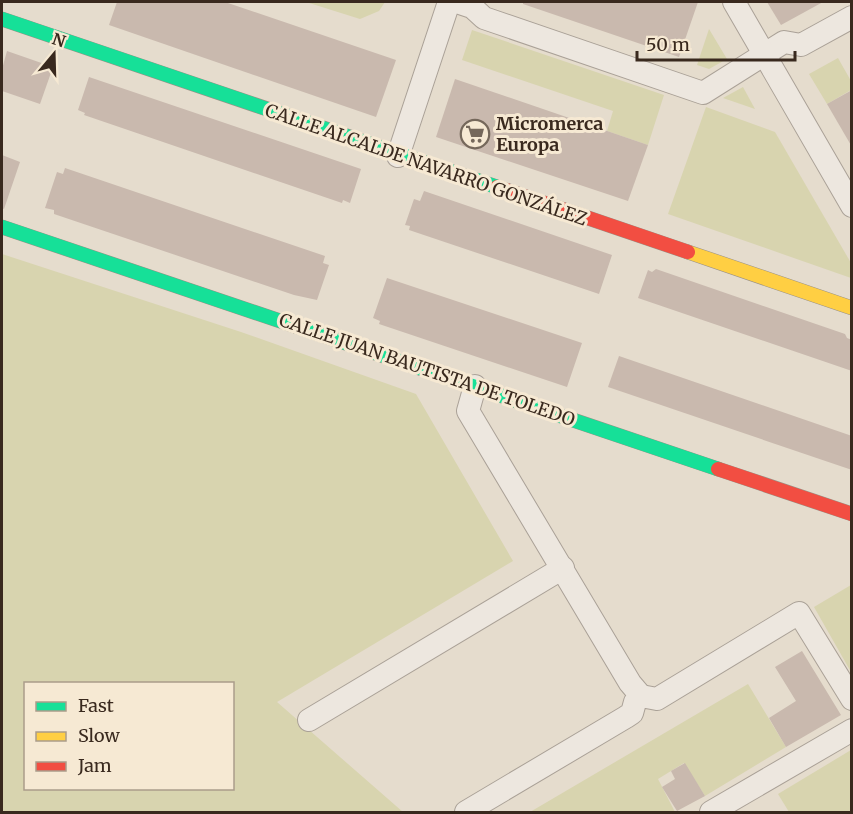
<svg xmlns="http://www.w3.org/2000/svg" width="853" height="814" font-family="Merriweather,serif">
<rect width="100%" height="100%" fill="#e5dccd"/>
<g fill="#d8d4af" fill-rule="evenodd">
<path d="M306,2H385L379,11L360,19Z"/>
<path d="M709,29L727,59L709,69L697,65Z"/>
<path d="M472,30L664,95L648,145L607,131L613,111L462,60Z"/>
<path d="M838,58L851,81V90L827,104L809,74Z"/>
<path d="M743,87L755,109L723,98Z"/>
<path d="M706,107L775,132L851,263V278L668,214Z"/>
<path d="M2,254L241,332L416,394L513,561L277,702L403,812H2ZM26,684H232V788H26Z"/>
<path d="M851,585V672L814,607Z"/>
<path d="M748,684L786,747L705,796L684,763L658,779L675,812H530Z"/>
<path d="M851,750V812H789L778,794Z"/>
</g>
<g fill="#c9b9ae">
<path d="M117,2H225L396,60L376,117L109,25Z"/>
<path d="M523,2H698L679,57L523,4Z"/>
<path d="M767,2H823L781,25Z"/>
<path d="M7,51L53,67L40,104L2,91V69Z"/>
<path d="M89,77L361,169L350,203L343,200L342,203L84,115L85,113L78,110Z"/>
<path d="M455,79L648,145L628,201L436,137Z"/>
<path d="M852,90V147L827,104Z"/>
<path d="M2,155L20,162L4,209L2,208Z"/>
<path d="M65,168L325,256L323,263L329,265L317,300L294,295L54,214V210L45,208L57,172L63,174Z"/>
<path d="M424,191L612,255L599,294L409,230L410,226L405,225L414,199L420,201Z"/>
<path d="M656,269L845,334L847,338L852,340V371L638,298L648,270L652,272Z"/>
<path d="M387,278L582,343L567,387L379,324L380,321L373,318Z"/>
<path d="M619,356L852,436V470L608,387Z"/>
<path d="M802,651L841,715L786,747L769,718L796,701L775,667Z"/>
<path d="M685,763L705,796L677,811L662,787L675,779L671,771Z"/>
</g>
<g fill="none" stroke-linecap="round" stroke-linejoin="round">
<g stroke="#aaa197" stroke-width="24">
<g id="street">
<path d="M457,2L472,7L484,18L703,93L784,42L801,45L852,17"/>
<path d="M734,2L852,206"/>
<path d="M398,156L449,2"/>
<path d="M475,386L468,411L630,683L641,696"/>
<path d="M309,720L563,568"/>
<path d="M466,812L626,717L632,713L635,702L641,696L657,699L799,613L852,699"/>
<path d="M711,812L852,730"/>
</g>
</g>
<g stroke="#9a9186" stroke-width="15">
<g id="fast">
<path d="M2,19L497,187"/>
<path d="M2,227L718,469"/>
</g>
</g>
<g stroke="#9a9186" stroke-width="15">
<path id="slow" d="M688,252L852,308"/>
</g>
<g stroke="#9a9186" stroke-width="15">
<g id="jam">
<path d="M497,187L688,252"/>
<path d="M718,469L852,514"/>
</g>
</g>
<use href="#street" stroke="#ede7df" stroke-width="22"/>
<use href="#fast" stroke="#16e098" stroke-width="14"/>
<use href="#slow" stroke="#ffcf43" stroke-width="14"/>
<use href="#jam" stroke="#f24e42" stroke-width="14"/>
</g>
<defs>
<g id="supermarket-ring" transform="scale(1.5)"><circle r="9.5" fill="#f6e9d3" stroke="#75685b" stroke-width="1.5"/><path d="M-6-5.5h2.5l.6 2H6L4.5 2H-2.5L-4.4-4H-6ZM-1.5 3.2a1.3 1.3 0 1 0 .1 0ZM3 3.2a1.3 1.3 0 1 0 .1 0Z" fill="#75685b"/></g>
</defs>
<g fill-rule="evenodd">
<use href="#supermarket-ring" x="475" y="134"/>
</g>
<g text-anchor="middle" stroke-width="6" stroke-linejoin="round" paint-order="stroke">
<g font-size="18" font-weight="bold" fill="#39291e" stroke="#f6e9d3" text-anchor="start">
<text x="496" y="130">Micromerca<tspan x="496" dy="21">Europa</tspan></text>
</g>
<g font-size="18" fill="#39291e" stroke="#f6e9d3">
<text transform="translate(426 165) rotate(19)" y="6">CALLE ALCALDE NAVARRO GONZÁLEZ</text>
<text transform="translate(427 370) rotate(19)" y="6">CALLE JUAN BAUTISTA DE TOLEDO</text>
</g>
</g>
<rect width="853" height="814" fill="none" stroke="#39291e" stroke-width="6"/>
<rect x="24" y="682" width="210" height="108" fill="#f6e9d3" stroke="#aa9c8b" stroke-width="1.5"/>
<rect x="36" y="702" width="30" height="9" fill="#16e098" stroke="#aa9c8b" stroke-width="1.5"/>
<text x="78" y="712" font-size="18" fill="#39291e">Fast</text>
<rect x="36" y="732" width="30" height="9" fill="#ffcf43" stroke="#aa9c8b" stroke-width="1.5"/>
<text x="78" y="742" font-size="18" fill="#39291e">Slow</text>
<rect x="36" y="762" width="30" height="9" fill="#f24e42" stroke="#aa9c8b" stroke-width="1.5"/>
<text x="78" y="772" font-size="18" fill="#39291e">Jam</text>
<g transform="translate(54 54) rotate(19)" stroke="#f6e9d3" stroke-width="4.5" paint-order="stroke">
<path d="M0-4.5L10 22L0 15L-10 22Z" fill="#39291e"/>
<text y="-9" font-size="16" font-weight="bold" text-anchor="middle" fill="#39291e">N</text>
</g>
<path d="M637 51v9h158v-9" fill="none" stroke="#39291e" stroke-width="3"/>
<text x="646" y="51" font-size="18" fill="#39291e" stroke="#f6e9d3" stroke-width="4.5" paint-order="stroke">50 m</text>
</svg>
